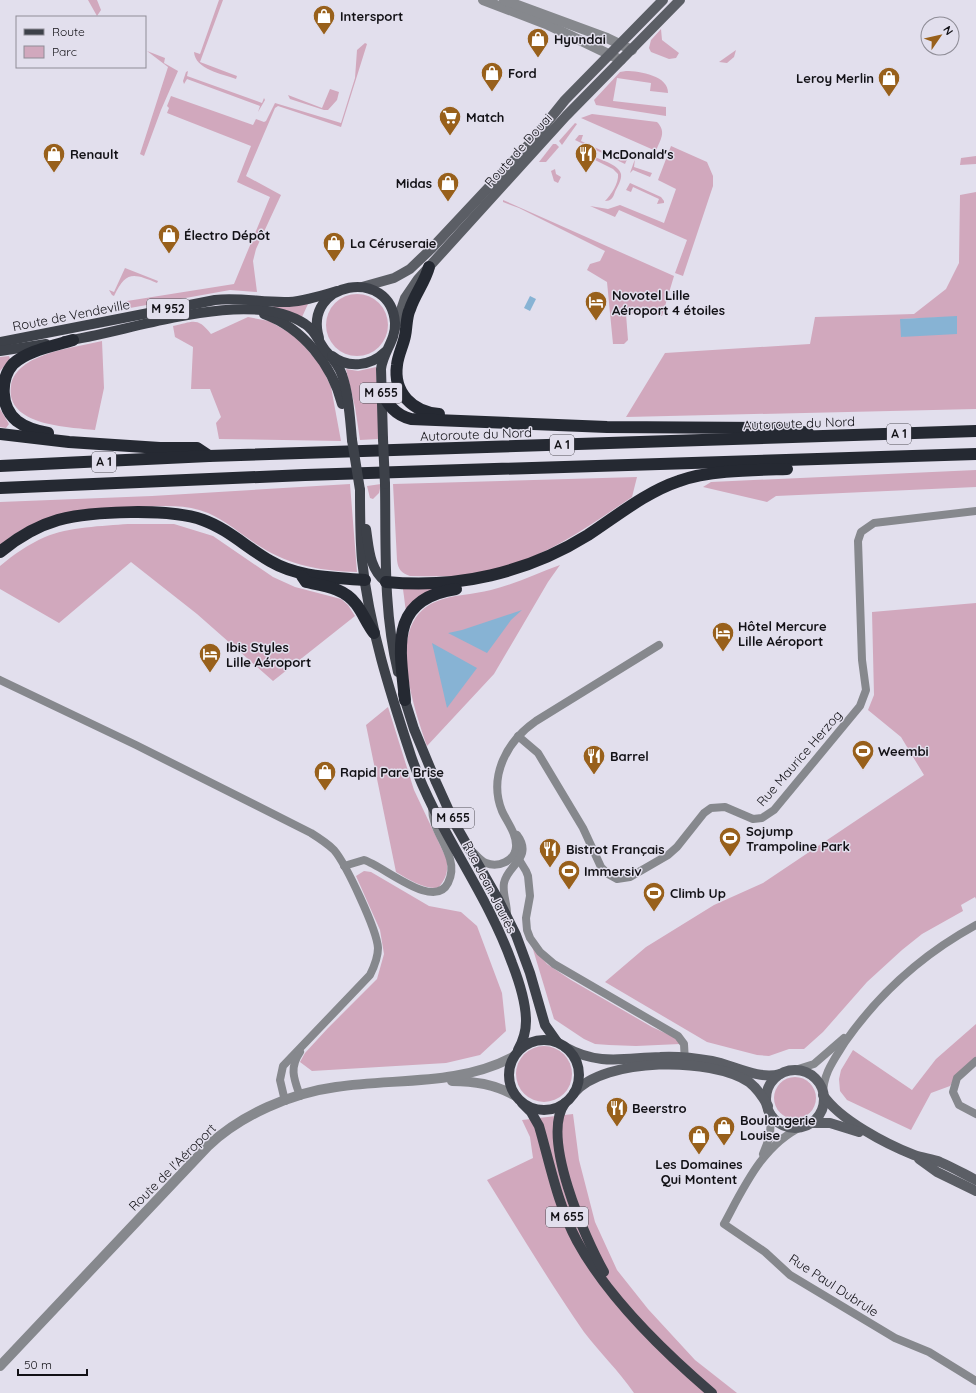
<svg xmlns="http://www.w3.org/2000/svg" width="976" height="1393" font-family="Quicksand,sans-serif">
<rect width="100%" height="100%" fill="#e2dfed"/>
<g fill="#d1a8bd" fill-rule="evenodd">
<path d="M88,0H97L101,10L97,16Z"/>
<path d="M219,0H223L200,62L237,76L236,79C222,74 195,69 194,52L200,54Z"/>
<path d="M661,29L662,40L679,53L676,58L669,59L651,52L649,48L651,40Z"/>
<path d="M365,43L367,44L341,127L278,106L275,108L246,176L281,195L256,249L253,261L257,292L230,290L130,308L127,301L234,284L270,197L237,182L251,146L167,113L169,108L167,106L171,96L253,125L256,119L264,122L266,121L275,103L341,123L355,78L357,50Z"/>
<path d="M736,50L734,57L727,63L719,62Z"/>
<path d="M147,51L165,58L164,63L178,71L161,110L144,156L140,154L168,67Z"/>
<path d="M188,71L187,76L262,103L264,98L265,100L258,112L260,106L187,79L184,84L183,81L186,72Z"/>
<path d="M626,71C640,71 669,76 668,93L650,91L651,83L617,78L613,101L666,107V116L596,105L594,100L620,72Z"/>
<path d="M330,89L339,92L337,100L328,110H324L290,99L288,95L322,108Z"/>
<path d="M592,114L657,122C667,132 660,140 656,151L581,118Z"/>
<path d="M575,123L577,124L562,145L559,141Z"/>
<path d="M579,135H583L581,141L622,160L626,154L628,157L625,164L575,140Z"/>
<path d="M553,144H556L559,147L546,162H539Z"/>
<path d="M671,146L707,162L713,176V186L683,276L675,273L687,240L619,210L615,217L590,206L608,209L620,205L664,223L676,189L658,180Z"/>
<path d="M590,155C598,159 619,164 621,174C622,180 617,187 615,192C613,198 611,201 605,201C611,195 619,183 618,174L613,169L589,157Z"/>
<path d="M976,156V164L960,165L961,158Z"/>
<path d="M635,159L634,167L652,173L650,177L633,170L630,173Z"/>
<path d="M555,169L556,174L561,177L558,183L554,181L551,171Z"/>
<path d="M630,183L661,197L664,201V203L657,204L659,199L633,187L631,192L626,190Z"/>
<path d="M976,192V409L626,417L665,353L810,344L815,317L914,314L946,289L959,263L960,195ZM957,317L902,337L901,336V319Z"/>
<path d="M503,200L674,276L662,316L651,313L626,314L628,340L624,344H613L607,282L587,270L590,264L600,261L605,251L519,208L503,202Z"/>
<path d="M125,268L158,281L157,283C133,273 126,271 114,296L112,295L109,290L114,292Z"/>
<circle cx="357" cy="325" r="31"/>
<path d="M308,304L302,317L272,308L274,306Z"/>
<path d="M248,317L269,321L295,336L320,364L331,387L341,441L219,439L216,423L221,417L210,389H191L193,347L175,337L173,326C193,322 197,316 211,334Z"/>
<path d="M102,341L104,388L95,430C69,427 5,426 11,386C12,373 25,363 37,358C56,349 81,346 102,341Z"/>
<path d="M9,356L10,359L0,371V357Z"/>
<path d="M376,367L379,439L360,440L355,407L346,369L358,371Z"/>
<path d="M0,409L9,424L6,428L0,427Z"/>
<path d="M976,470V487L776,496L767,502L703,487L711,482Z"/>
<path d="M637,477L632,497C580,532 532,567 468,575C449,577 429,576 410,576C401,573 398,569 397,560L393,484Z"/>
<path d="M350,484L357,572C322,571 291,566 261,547C243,536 228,522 208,513C186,504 163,506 140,507C86,509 44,509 0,545V502L152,496Z"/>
<path d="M381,484L379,493L373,499L370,498L367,486Z"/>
<path d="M128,524H174L213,536L273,577L295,587L341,599L348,605L355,616L273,681L197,614L131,562L59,623L0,589V566C13,555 29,544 45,537C68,527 103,526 128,524Z"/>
<path d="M560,565L548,582L494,674L427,746C414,708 384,624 435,602C452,594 473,595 491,590C515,584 538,573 560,565Z"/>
<path d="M434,588L406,612L403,589Z"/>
<path d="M976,603V899L975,897L961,905L963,911L922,934L902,950L867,982L823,1032L804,1049H789L769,1056L757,1055L707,1042L605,982L646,947L714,905L763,883L924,775L901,737L868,710L874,695L872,612Z"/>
<path d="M388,707L414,790L447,860C448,872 446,879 438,888C421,888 410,880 396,872L366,725Z"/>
<path d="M364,871L371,872L429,906L461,912L477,926L502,993L506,1031L480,1055L446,1063L312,1071L300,1062L305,1053L328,1028L377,979L384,954L380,930L356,876Z"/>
<path d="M532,946L547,964L571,980L652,1027L678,1039L680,1044L636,1046L609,1045L595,1044L584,1039L554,1019Z"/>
<path d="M976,1024V1057L958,1073L950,1086L931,1093L911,1130L847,1100L840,1091L839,1079L841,1070L853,1050L912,1090L936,1059Z"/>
<circle cx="544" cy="1074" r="28"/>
<circle cx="795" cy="1098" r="21"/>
<path d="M573,1114L579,1160L595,1222L617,1270L648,1309L695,1360L737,1393H634C619,1371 600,1353 584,1332C550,1283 519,1231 487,1180L533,1158L530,1137L522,1120Z"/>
</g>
<g fill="#87b3d4">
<path d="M530,296L536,299L530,311L524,308Z"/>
<path d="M957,316V334L901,337L900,319Z"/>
<path d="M522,610L511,620L487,653L448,633L462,630Z"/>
<path d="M432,643L477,668L447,708Z"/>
</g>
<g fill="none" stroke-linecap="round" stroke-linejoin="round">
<g stroke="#86888d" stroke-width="8">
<path d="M0,680L136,745L311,833C319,838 327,843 334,850C346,864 377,930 378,948C378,958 374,967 370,975L283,1066L280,1080L285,1101"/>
<path d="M518,736L538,753L583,828L601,867L608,874L617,879L630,877L668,855L677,847L704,813L711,808L725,807L753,819L762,818L774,810L860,706L866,690L862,660L858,541L861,532L874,523L976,511"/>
<path d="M474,853C478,857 481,861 486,863C498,868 515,861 516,847C517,834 507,822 502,811C488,776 507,741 536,721L659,645"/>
<path d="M515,853L526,871L528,876L530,896L526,918L527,930L530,938L540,952L554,964L678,1036L684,1044L685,1062"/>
<path d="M344,866L364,860C384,866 434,911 448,883C452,875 452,866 450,859C444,839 432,828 432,807"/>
<path d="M507,917C508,905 502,894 504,883C507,865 534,858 517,835"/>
<path d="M976,1061L957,1078L953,1092L959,1105L976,1114"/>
<path d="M795,1070L814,1064L844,1038"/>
<path d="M823,1095C823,1073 834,1060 845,1042C880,992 923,954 976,925"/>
<path d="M300,1096C294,1079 289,1068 300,1052"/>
<path d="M803,1126C763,1144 744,1187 724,1224L765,1252L790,1275L895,1338L929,1352L976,1381"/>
<path d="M763,1154L770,1136L771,1114"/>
</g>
<g stroke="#86888d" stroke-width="10">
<path d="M483,0L546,24L621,60"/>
<path d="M504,0L607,38L632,50"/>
<path d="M452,1081C474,1081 497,1085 516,1096"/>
<path d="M0,1366L208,1146C241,1115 291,1093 336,1087C396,1078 458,1086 513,1057"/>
</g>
<g stroke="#5b5e65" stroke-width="10">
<path d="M362,287L394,278L403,273L410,269L431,249L532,141L565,100L663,0"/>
<path d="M395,328L405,298L418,279L566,116L680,0"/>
<path d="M565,1047C599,1066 624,1058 660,1057C677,1056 695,1058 712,1061C733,1065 758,1080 780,1074"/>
<circle cx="795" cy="1099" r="29"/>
<path d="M574,1093C605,1057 711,1057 749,1082C758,1089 763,1097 768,1106"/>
<path d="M823,1095C840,1120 886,1144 914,1155C922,1158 932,1159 940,1162C952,1167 964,1174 976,1180"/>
<path d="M811,1123H830L859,1132"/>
<path d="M919,1159L937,1172L976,1191"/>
</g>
<g stroke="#3d4149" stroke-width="10">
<path d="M264,314C303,328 332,365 342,404"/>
<path d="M319,338C302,281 391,266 395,323C396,340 383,352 381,369L383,439"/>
<path d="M65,341C130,332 248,286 305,324C315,330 318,341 325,350C332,358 339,365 342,375C349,395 350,419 352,440"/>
<path d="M0,342L215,300C240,297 263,303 289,302C305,301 321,296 337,291"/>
<path d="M0,351L46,344"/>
<path d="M332,356C348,369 371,366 385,352"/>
<path d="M385,484C386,548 383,610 398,672"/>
<path d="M360,490C360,513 360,537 362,560C369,627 390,692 411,756C436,829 486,890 512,963C519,981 526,1001 526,1021C526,1032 523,1041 518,1050"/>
<path d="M366,529C369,548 369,569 386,582"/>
<path d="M403,694L414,729L436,782L455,824L498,899L516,935L530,973L545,1025L557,1042"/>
<circle cx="544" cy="1075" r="35"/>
<path d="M522,1103L531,1112L539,1126C550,1164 558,1206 577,1241C607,1296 664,1352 712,1393"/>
<path d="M565,1103C540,1137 585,1238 604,1272"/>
</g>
<g stroke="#252932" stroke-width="12">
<path d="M429,267C425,282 415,294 410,309C406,317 407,327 405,336C403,346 398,355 397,365C393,393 413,412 439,414"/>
<path d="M381,388C386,404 395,415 411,419L607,427L781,428L808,433"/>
<path d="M48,433C37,431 26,428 17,421C0,407 0,379 13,364C28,350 54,346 73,340"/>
<path d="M0,434L69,442L160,448H197L209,456"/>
<path d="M0,466L209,456L976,431"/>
<path d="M0,488L305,475L976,454"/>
<path d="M0,552C17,538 37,526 58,520C92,511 170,508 203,520C228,529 247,548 270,561C299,578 332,577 365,580"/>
<path d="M302,576L306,582C325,586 344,588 356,604C363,613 367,624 374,633"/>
<path d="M386,582C457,589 527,573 588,535C617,516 646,492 679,481C709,470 755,470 787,469"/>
<path d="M405,700C400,649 388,599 456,589"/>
</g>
<g stroke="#3d4149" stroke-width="10">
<path d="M383,439L385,484"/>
<path d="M352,440L360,490"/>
</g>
</g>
<defs>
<g id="shop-pin" transform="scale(1.15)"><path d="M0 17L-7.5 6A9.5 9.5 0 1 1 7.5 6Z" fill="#98601b" stroke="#e2dfed"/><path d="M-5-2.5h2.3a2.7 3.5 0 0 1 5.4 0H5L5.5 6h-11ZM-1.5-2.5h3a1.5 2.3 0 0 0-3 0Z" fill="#fff"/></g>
<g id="supermarket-pin" transform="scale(1.15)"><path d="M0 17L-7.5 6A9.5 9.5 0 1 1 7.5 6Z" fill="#98601b" stroke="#e2dfed"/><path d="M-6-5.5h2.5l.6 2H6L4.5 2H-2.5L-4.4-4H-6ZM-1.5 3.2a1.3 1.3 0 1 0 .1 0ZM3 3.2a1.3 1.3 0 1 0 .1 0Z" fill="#fff"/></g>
<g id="restaurant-pin" transform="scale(1.15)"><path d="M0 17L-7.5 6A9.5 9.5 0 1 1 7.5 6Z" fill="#98601b" stroke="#e2dfed"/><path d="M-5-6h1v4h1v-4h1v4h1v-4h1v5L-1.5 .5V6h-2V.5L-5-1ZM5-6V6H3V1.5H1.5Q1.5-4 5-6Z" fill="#fff"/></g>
<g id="hotel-pin" transform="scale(1.15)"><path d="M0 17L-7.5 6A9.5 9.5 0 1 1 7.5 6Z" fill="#98601b" stroke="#e2dfed"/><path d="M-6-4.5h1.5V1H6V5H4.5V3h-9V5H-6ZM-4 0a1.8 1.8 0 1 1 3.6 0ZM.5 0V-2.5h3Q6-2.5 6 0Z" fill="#fff"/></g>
<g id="stadium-pin" transform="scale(1.15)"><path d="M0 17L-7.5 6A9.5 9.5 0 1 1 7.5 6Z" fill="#98601b" stroke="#e2dfed"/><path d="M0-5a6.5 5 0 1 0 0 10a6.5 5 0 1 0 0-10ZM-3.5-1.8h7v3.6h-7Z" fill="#fff"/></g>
</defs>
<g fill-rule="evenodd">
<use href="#shop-pin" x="324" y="16"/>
<use href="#shop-pin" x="538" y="39"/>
<use href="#shop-pin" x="492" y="73"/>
<use href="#shop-pin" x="889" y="78"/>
<use href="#supermarket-pin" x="450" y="117"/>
<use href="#shop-pin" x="54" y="154"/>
<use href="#restaurant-pin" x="586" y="154"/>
<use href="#shop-pin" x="448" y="183"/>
<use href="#shop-pin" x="169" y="235"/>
<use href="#shop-pin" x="334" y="243"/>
<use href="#hotel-pin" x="596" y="302"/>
<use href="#hotel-pin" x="723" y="633"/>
<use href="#hotel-pin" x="210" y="654"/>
<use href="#stadium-pin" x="863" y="751"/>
<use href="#restaurant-pin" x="594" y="756"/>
<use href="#shop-pin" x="325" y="772"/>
<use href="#stadium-pin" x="730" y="838"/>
<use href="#restaurant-pin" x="550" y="849"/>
<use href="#stadium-pin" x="569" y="871"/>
<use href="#stadium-pin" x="654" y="893"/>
<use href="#restaurant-pin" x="617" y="1108"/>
<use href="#shop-pin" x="724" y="1127"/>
<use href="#shop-pin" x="699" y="1136"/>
</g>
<g text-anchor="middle" stroke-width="3" stroke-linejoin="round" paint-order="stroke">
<g fill="#e2dfed" stroke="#504f56" stroke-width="1">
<rect x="147" y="299" width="42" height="20" rx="3"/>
<rect x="360" y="383" width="42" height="20" rx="3"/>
<rect x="887" y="424" width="24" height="20" rx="3"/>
<rect x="550" y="435" width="24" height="20" rx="3"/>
<rect x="92" y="452" width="24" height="20" rx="3"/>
<rect x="432" y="808" width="42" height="20" rx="3"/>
<rect x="546" y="1207" width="42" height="20" rx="3"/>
</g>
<g font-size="12" font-weight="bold" fill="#121116">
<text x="168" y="313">M 952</text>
<text x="381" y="397">M 655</text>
<text x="899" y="438">A 1</text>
<text x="562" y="449">A 1</text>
<text x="104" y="466">A 1</text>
<text x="453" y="822">M 655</text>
<text x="567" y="1221">M 655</text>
</g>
<g font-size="13" font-weight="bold" fill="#121116" stroke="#e2dfed" text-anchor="start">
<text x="340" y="21">Intersport</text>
<text x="554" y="44">Hyundai</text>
<text x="508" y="78">Ford</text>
<text x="874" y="83" text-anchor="end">Leroy Merlin</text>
<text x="466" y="122">Match</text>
<text x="70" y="159">Renault</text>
<text x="602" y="159">McDonald's</text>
<text x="432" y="188" text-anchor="end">Midas</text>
<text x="184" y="240">Électro Dépôt</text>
<text x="350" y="248">La Céruseraie</text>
<text x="612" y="300">Novotel Lille<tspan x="612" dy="15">Aéroport 4 étoiles</tspan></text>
<text x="738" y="631">Hôtel Mercure<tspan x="738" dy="15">Lille Aéroport</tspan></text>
<text x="226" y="652">Ibis Styles<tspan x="226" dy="15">Lille Aéroport</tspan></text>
<text x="878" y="756">Weembi</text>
<text x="610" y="761">Barrel</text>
<text x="340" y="777">Rapid Pare Brise</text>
<text x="746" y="836">Sojump<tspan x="746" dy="15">Trampoline Park</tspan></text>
<text x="566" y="854">Bistrot Français</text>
<text x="584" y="876">Immersiv</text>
<text x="670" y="898">Climb Up</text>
<text x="632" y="1113">Beerstro</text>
<text x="740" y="1125">Boulangerie<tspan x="740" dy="15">Louise</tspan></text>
<text x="699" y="1169" text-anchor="middle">Les Domaines<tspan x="699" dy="15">Qui Montent</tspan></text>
</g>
<g font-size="13" fill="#121116" stroke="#e2dfed">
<text transform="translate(518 150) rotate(-48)" y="5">Route de Douai</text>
<text transform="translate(71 315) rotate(-11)" y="5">Route de Vendeville</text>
<text transform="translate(799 423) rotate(-2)" y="5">Autoroute du Nord</text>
<text transform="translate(476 434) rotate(-2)" y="5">Autoroute du Nord</text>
<text transform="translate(799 758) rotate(-49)" y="5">Rue Maurice Herzog</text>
<text transform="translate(490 887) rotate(63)" y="5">Rue Jean Jaurès</text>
<text transform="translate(172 1167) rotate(-45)" y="5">Route de l'Aéroport</text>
<text transform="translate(834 1285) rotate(33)" y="5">Rue Paul Dubrule</text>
</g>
</g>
<rect x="16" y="16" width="130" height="52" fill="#e2dfed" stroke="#8f8d97"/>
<rect x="24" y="29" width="20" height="6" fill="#3d4149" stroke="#8f8d97"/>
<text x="52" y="36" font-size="12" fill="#121116">Route</text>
<rect x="24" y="46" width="20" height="12" fill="#d1a8bd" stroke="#8f8d97"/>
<text x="52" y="56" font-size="12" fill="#121116">Parc</text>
<g transform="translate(940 36) rotate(56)"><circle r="19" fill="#e2dfed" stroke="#8f8d97"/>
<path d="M0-3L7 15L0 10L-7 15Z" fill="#98601b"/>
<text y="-6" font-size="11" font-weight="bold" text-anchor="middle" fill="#121116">N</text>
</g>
<path d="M18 1369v6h69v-6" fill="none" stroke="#121116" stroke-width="2"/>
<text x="24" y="1369" font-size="12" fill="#121116" stroke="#e2dfed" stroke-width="3" paint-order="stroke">50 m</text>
</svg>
